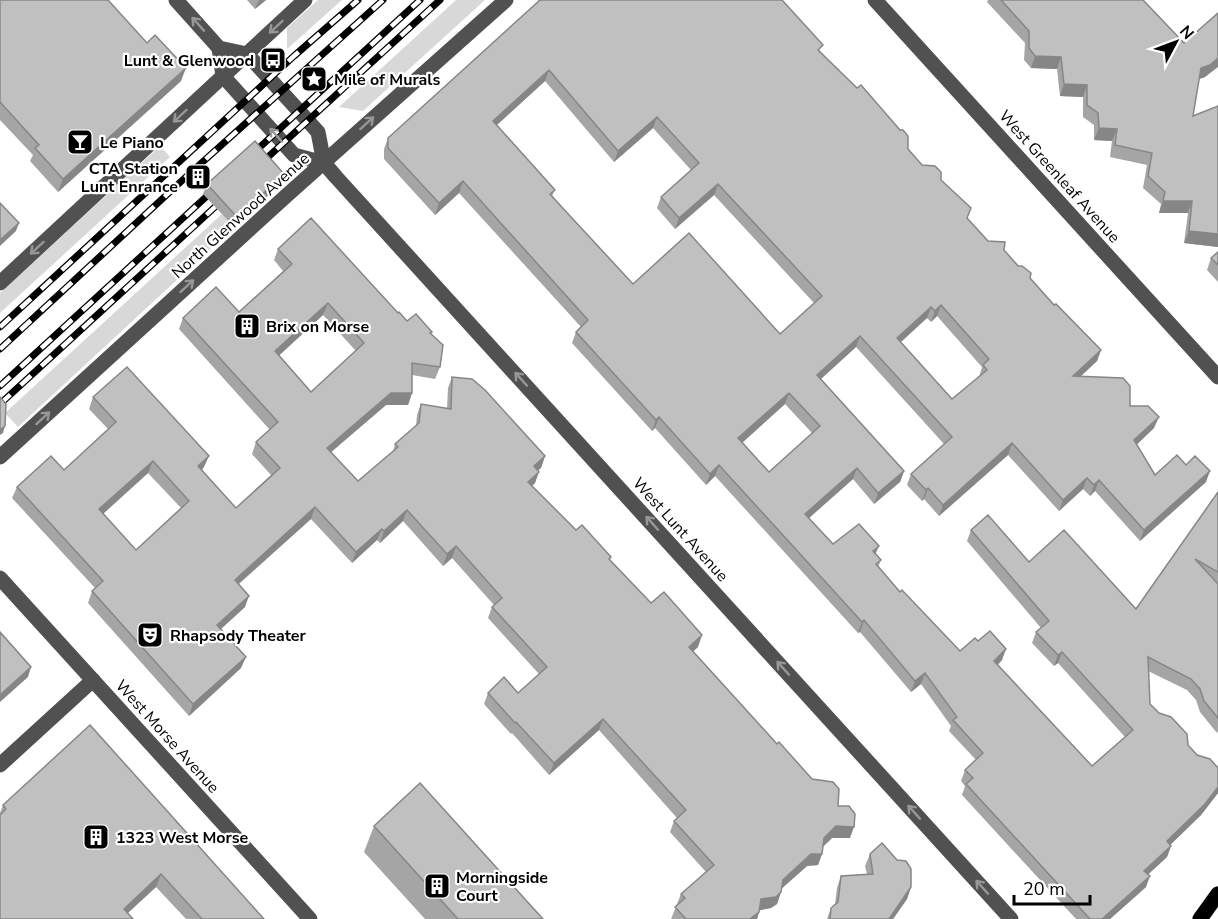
<svg xmlns="http://www.w3.org/2000/svg" width="1218" height="919" font-family="'Nunito Sans',sans-serif">
<rect width="100%" height="100%" fill="#fff"/>
<g fill="#d8d8d8">
<path d="M318,0H342L287,49V28Z"/>
<path d="M456,0H485L363,111L339,107Z"/>
<path d="M160,146L170,157L0,313V293Z"/>
<path d="M222,214L234,227L18,427L5,413Z"/>
</g>
<g fill="none" stroke-linecap="round" stroke-linejoin="round">
<g stroke="#dbdbdb" stroke-width="16">
<path id="major" d="M1200,919L1218,894"/>
</g>
<g stroke="#515151" stroke-width="15">
<path d="M176,0L219,48L247,54L318,132L324,163L336,177L1011,919"/>
<path d="M875,0L1218,377"/>
<path d="M219,48L223,76L294,155L324,163"/>
<path d="M0,283L305,0"/>
<path d="M0,457L286,196L506,0"/>
<path d="M0,578L310,919"/>
<path d="M0,765L93,680"/>
</g>
<use href="#major" stroke="#000" stroke-width="15"/>
<g stroke="#000" stroke-width="7">
<g id="rail">
<path d="M247,159L420,0"/>
<path d="M256,168L440,0"/>
<path d="M0,327L294,56L358,0"/>
<path d="M0,349L187,176L383,0"/>
<path d="M0,386L219,185"/>
<path d="M0,404L228,195"/>
</g>
</g>
<use href="#rail" stroke="#fff" stroke-width="4.5" stroke-dasharray="14" stroke-linecap="butt"/>
</g>
<g fill="#a5a5a5" fill-rule="evenodd">
<path d="M0,0L181,81L58,192L30,161L33,155L0,120Z"/>
<path d="M247,0H266L255,9Z"/>
<path d="M538,0H782L821,52L922,165L941,180L967,218L988,241L1004,250L1054,305L1101,350L1097,361L1081,376L1130,406L1154,428L1136,445L1155,475L1186,465L1206,482L1140,541L1095,491L1090,496L1083,489L1059,511L1008,455L939,516L924,499L922,501L907,485L911,474L944,444L856,347L821,379L904,471L900,482L874,504L853,479L809,518L833,544L875,554L881,560L878,567L900,592L960,651L978,641L1002,660L998,665L1092,766L1125,737L1058,663L1054,666L1032,643L1036,632L1041,628L967,541L971,530L1029,562L1136,609L1218,492V731L1217,733L1200,712L1196,700L1187,690L1148,671L1150,704L1197,755L1218,768V793L1201,815L1170,845L1171,846L1167,857L1148,874L1146,887L1110,919H1076L962,795L965,786L961,781L965,770L976,760L949,731L951,726L921,684L911,692L860,632L858,633L715,476L706,485L655,428L652,431L572,343L576,332L581,327L459,193L435,215L384,159V149L388,138L538,2ZM545,81L614,162L653,128L691,170L661,197L657,208L675,229L714,195L814,303L780,334L633,284L559,204L552,196L555,190L497,125ZM937,316L982,367L979,377L952,399L901,342L927,318L931,322ZM785,404L812,433L769,472L742,443Z"/>
<path d="M988,0H1143L1205,77L1199,79L1193,116L1218,106V247L1184,243L1188,213H1159L1161,204L1143,188L1147,165L1110,157L1112,141L1094,140V125L1083,117V97L1060,96L1057,69L1031,68L1024,60L1025,43L987,2Z"/>
<path d="M207,184H281L234,227L203,194Z"/>
<path d="M278,249L398,313L407,321L432,332L431,334L440,367L435,379L412,375V393L408,405H386L331,452L358,481L393,452L395,444L416,426L417,415L421,404L447,409L448,388L452,377L545,456L541,468L538,470L535,483L532,486L576,530L611,557L610,560L651,603L698,647L693,651L777,744L838,806L850,838H832L823,847L822,854L818,865L807,866L782,888L777,904L771,908L759,910L757,919H671L681,894L706,872L670,832L674,821L677,818L599,730L549,775L512,733L511,734L484,704L488,693H518L539,674L488,618L492,607L494,605L452,558L443,566L403,521L380,543L377,540L352,563L311,519L239,584L245,607L221,629L241,668L189,716L88,603L92,591L95,588L12,498L17,487L64,470L108,429L89,409L93,397L204,467L202,470L236,508L271,475L252,454L256,442L270,430L179,329L183,318L239,312L283,271L274,260ZM323,315L356,351L311,392L279,355ZM148,473L181,508L136,550L103,514Z"/>
<path d="M1218,252V282L1207,270L1211,258Z"/>
<path d="M3,805L264,919H186L156,887L128,913L0,919V813Z"/>
<path d="M374,826L543,919H425L364,852Z"/>
<path d="M870,854L911,887L907,899L893,919H827L831,908L835,904L837,888L841,876L867,874L865,866Z"/>
</g>
<g fill="#868686">
<path d="M259,0H266L255,9Z"/>
<path d="M1035,56L1061,57L1057,69L1031,68Z"/>
<path d="M1218,58V67L1205,77L1196,80L1201,68Z"/>
<path d="M186,68L181,81L58,192L63,179Z"/>
<path d="M549,70L545,81L489,132L493,121Z"/>
<path d="M1064,84L1087,85L1083,97L1060,96Z"/>
<path d="M657,117L653,128L614,162L618,151Z"/>
<path d="M1099,128L1117,129L1112,141L1094,140Z"/>
<path d="M284,174L281,184L234,227L237,217Z"/>
<path d="M463,181L459,193L435,215L439,203Z"/>
<path d="M718,184L714,195L675,229L679,218Z"/>
<path d="M1163,201H1192L1188,213H1159Z"/>
<path d="M19,223L16,231L0,246V240Z"/>
<path d="M1189,231L1218,234V247L1184,243Z"/>
<path d="M328,303L323,315L271,363L275,351Z"/>
<path d="M941,305L937,316L931,322L935,311Z"/>
<path d="M931,307L927,318L893,349L897,338Z"/>
<path d="M860,336L856,347L813,386L817,375Z"/>
<path d="M1101,350L1097,361L1069,387L1073,376Z"/>
<path d="M391,393H412L408,405H386L323,459L327,448Z"/>
<path d="M789,393L785,404L734,450L738,438Z"/>
<path d="M659,417L655,428L652,431L656,420Z"/>
<path d="M1159,417L1154,428L1130,451L1134,440Z"/>
<path d="M5,426L3,433L0,435V430Z"/>
<path d="M1012,443L1008,455L939,516L943,505Z"/>
<path d="M209,456L204,467L193,477L198,466Z"/>
<path d="M545,456L541,468L530,477L534,466Z"/>
<path d="M153,461L148,473L95,521L99,509Z"/>
<path d="M719,465L715,476L706,485L710,474Z"/>
<path d="M857,468L853,479L801,525L805,514Z"/>
<path d="M904,471L900,482L874,504L878,493Z"/>
<path d="M1210,471L1206,482L1140,541L1144,530Z"/>
<path d="M539,472L535,483L524,493L528,482Z"/>
<path d="M1087,478L1083,489L1059,511L1063,500Z"/>
<path d="M1099,480L1095,491L1090,496L1094,485Z"/>
<path d="M928,488L924,499L922,501L926,490Z"/>
<path d="M315,507L311,519L230,591L235,580Z"/>
<path d="M407,510L403,521L380,543L384,531Z"/>
<path d="M382,529L377,540L352,563L356,552Z"/>
<path d="M456,546L452,558L443,566L447,554Z"/>
<path d="M879,546L874,557L873,551Z"/>
<path d="M249,596L245,607L213,636L217,625Z"/>
<path d="M864,620L860,632L858,633L862,622Z"/>
<path d="M702,635L698,647L685,659L689,647Z"/>
<path d="M1006,649L1002,660L990,672L994,661Z"/>
<path d="M1062,652L1058,663L1054,666L1058,655Z"/>
<path d="M246,657L241,668L189,716L193,704Z"/>
<path d="M31,667L28,677L0,702V695Z"/>
<path d="M925,673L921,684L911,692L915,681Z"/>
<path d="M603,719L599,730L549,775L554,763Z"/>
<path d="M1218,787V793L1201,815L1163,852L1167,841Z"/>
<path d="M836,826L854,827L850,838H832L819,850L824,838Z"/>
<path d="M1171,846L1167,857L1140,882L1144,871Z"/>
<path d="M811,854H822L818,865L807,866L779,891L783,880Z"/>
<path d="M161,874L156,887L121,919L124,909Z"/>
<path d="M1150,876L1146,887L1110,919H1102Z"/>
<path d="M911,887L907,899L893,919H889Z"/>
<path d="M781,892L777,904L771,908L756,911L761,899Z"/>
<path d="M759,912L757,919H750Z"/>
</g>
<g fill="#c0c0c0" stroke="#868686" stroke-width="1.5" fill-rule="evenodd">
<path d="M0,0H108L147,43L155,35L186,68L63,179L35,148L39,145L0,102Z"/>
<path d="M540,0H782L823,45L818,50L857,88L861,85L900,130H903L908,136V149L922,165L935,166L941,172V180L971,208L967,218L988,241L1005,242L1004,250L1018,266H1022L1031,273L1030,278L1054,305L1056,304L1101,350L1073,376L1123,378L1130,386V406H1148L1159,417L1134,440L1155,475L1177,455L1186,465L1195,456L1210,471L1144,530L1099,480L1094,485L1087,478L1063,500L1012,443L943,505L928,488L926,490L911,474L952,437L860,336L817,375L904,471L878,493L857,468L805,514L833,544L859,524L879,546L873,551L881,560L876,564L900,592L902,590L960,651L975,638L978,641L990,631L1006,649L994,661L1092,766L1133,730L1062,652L1058,655L1036,632L1049,621L971,530L988,515L1029,562L1064,530L1136,609L1218,492V572L1195,559L1218,584V718L1204,701L1200,689L1191,679L1148,657L1150,704L1159,713L1171,717L1187,734L1188,745L1197,755L1210,759L1218,768V787L1205,804L1167,841L1171,846L1144,871L1150,876L1102,919H1090L966,784L973,778L965,770L983,753L953,720L957,717L925,673L915,681L864,620L862,622L719,465L710,474L659,417L656,420L576,332L588,320L463,181L439,203L388,148V138ZM549,70L618,151L657,117L699,163L661,197L679,218L718,184L822,296L780,334L689,233L633,284L559,204L550,194L555,190L493,121ZM941,305L989,359L983,365L987,370L952,399L897,338L931,307L935,311ZM789,393L820,426L769,472L738,438Z"/>
<path d="M1001,0H1143L1184,43L1218,13V58L1210,65L1201,68L1193,116L1218,106V234L1189,231L1192,201H1163L1165,192L1148,176L1152,153L1115,145L1117,129L1099,128L1098,113L1087,105V85L1064,84L1061,57L1035,56L1029,48V31Z"/>
<path d="M255,141L284,174L237,217L207,184Z"/>
<path d="M0,203L19,223L0,240Z"/>
<path d="M311,218L398,313L399,312L407,321L416,314L432,332L430,333L443,345L440,367L412,363V393H391L327,448L358,481L398,447L395,444L419,423L421,404L451,409L452,377L472,379L485,390L545,456L534,466L539,472L528,482L576,530L582,525L611,557L609,559L651,603L664,592L702,635L689,647L777,744L779,742L812,779L833,782L839,789L838,806H849L855,814L854,827L836,826L824,838L822,854H811L783,880L781,892L776,897L761,899L759,912L750,919H686L675,907L685,898L681,894L714,865L674,821L686,810L603,719L554,763L516,722L515,723L488,693L504,677L518,693L547,667L492,607L502,598L456,546L447,554L407,510L384,531L382,529L356,552L315,507L235,580L249,596L217,625L246,657L193,704L92,591L103,581L17,487L51,456L64,470L116,422L93,397L127,367L209,456L198,466L236,508L280,468L256,442L278,422L183,318L216,287L239,312L292,264L278,249ZM328,303L364,343L311,392L275,351ZM153,461L189,501L136,550L99,509Z"/>
<path d="M1218,252V265L1211,258Z"/>
<path d="M0,397L6,404L5,426L0,430Z"/>
<path d="M0,632L31,667L0,695Z"/>
<path d="M90,725L264,919H202L161,874L124,909L133,919H0V815L6,809L3,805Z"/>
<path d="M420,783L543,919H458L374,826Z"/>
<path d="M882,843L897,860L906,861L911,869V887L889,919H830L831,908L838,902L841,876L873,874L870,854Z"/>
</g>
<defs><path id="oneway-shaft" d="M-6 0H5M1.5-3L5.5 0L1.5 3" fill="none" stroke-width="1.6" stroke-linecap="round" stroke-linejoin="round" transform="scale(1.5)"/></defs>
<g stroke="#979797">
<use href="#oneway-shaft" transform="translate(198 24) rotate(-132)"/>
<use href="#oneway-shaft" transform="translate(276 27) rotate(137)"/>
<use href="#oneway-shaft" transform="translate(180 116) rotate(137)"/>
<use href="#oneway-shaft" transform="translate(367 123) rotate(-42)"/>
<use href="#oneway-shaft" transform="translate(276 135) rotate(-132)"/>
<use href="#oneway-shaft" transform="translate(37 248) rotate(137)"/>
<use href="#oneway-shaft" transform="translate(187 286) rotate(-42)"/>
<use href="#oneway-shaft" transform="translate(521 379) rotate(-132)"/>
<use href="#oneway-shaft" transform="translate(43 418) rotate(-42)"/>
<use href="#oneway-shaft" transform="translate(652 523) rotate(-132)"/>
<use href="#oneway-shaft" transform="translate(783 668) rotate(-132)"/>
<use href="#oneway-shaft" transform="translate(914 812) rotate(-132)"/>
<use href="#oneway-shaft" transform="translate(982 887) rotate(-132)"/>
</g>
<defs>
<g id="bus-square" transform="scale(1.35)"><rect x="-9" y="-9" width="18" height="18" rx="4" fill="#000" stroke="#fff"/><path d="M-5-6H5V4H4V6H2V4H-2V6H-4V4H-5ZM-3.5-4V0h7V-4ZM-3.5 1.2v1.5H-2V1.2ZM2 1.2v1.5H3.5V1.2Z" fill="#fff"/></g>
<g id="sight-square" transform="scale(1.35)"><rect x="-9" y="-9" width="18" height="18" rx="4" fill="#000" stroke="#fff"/><path d="M0-6L1.8-2.2L6-1.7L2.9 1.2L3.7 5.4L0 3.3L-3.7 5.4L-2.9 1.2L-6-1.7L-1.8-2.2Z" fill="#fff"/></g>
<g id="bar-square" transform="scale(1.35)"><rect x="-9" y="-9" width="18" height="18" rx="4" fill="#000" stroke="#fff"/><path d="M-6-5H6L.8 .8V4.5H3.5V6h-7V4.5H-.8V.8Z" fill="#fff"/></g>
<g id="building-square" transform="scale(1.35)"><rect x="-9" y="-9" width="18" height="18" rx="4" fill="#000" stroke="#fff"/><path d="M-4-6H4V6H1V3H-1V6H-4ZM-2.5-4.3h1.7v1.8h-1.7ZM.8-4.3h1.7v1.8H.8ZM-2.5-1h1.7V.8h-1.7ZM.8-1h1.7V.8H.8Z" fill="#fff"/></g>
<g id="theatre-square" transform="scale(1.35)"><rect x="-9" y="-9" width="18" height="18" rx="4" fill="#000" stroke="#fff"/><path d="M-5-5.5Q0-4 5-5.5V0Q5 5 0 6Q-5 5-5 0ZM-3.3-2.5H-1v1.5H-3.3ZM1-2.5H3.3v1.5H1ZM-2.8 1Q0 5.5 2.8 1Z" fill="#fff"/></g>
</defs>
<g fill-rule="evenodd">
<use href="#bus-square" x="273" y="60"/>
<use href="#sight-square" x="314" y="79"/>
<use href="#bar-square" x="80" y="142"/>
<use href="#building-square" x="198" y="177"/>
<use href="#building-square" x="247" y="326"/>
<use href="#theatre-square" x="150" y="635"/>
<use href="#building-square" x="96" y="837"/>
<use href="#building-square" x="437" y="886"/>
</g>
<g text-anchor="middle" stroke-width="4.5" stroke-linejoin="round" paint-order="stroke">
<g font-size="16" font-weight="bold" fill="#000" stroke="#fff" text-anchor="start">
<text x="254" y="66" text-anchor="end">Lunt &amp; Glenwood</text>
<text x="334" y="85">Mile of Murals</text>
<text x="100" y="148">Le Piano</text>
<text x="178" y="174" text-anchor="end">CTA Station<tspan x="178" dy="18">Lunt Enrance</tspan></text>
<text x="266" y="332">Brix on Morse</text>
<text x="170" y="641">Rhapsody Theater</text>
<text x="116" y="843">1323 West Morse</text>
<text x="456" y="883">Morningside<tspan x="456" dy="18">Court</tspan></text>
</g>
<g font-size="16" fill="#000" stroke="#fff">
<text transform="translate(1060 176) rotate(48)" y="6">West Greenleaf Avenue</text>
<text transform="translate(240 215) rotate(-42)" y="6">North Glenwood Avenue</text>
<text transform="translate(681 529) rotate(48)" y="6">West Lunt Avenue</text>
<text transform="translate(168 736) rotate(48)" y="6">West Morse Avenue</text>
</g>
</g>
<g transform="translate(1176 42) rotate(49)" stroke="#ffffff" stroke-width="4.5" paint-order="stroke">
<path d="M0-4.5L10 22L0 15L-10 22Z" fill="#000000"/>
<text y="-9" font-size="16" font-weight="bold" text-anchor="middle" fill="#000000">N</text>
</g>
<path d="M1014 895v9h76v-9" fill="none" stroke="#000000" stroke-width="3"/>
<text x="1023" y="895" font-size="18" fill="#000000" stroke="#ffffff" stroke-width="4.5" paint-order="stroke">20 m</text>
</svg>
